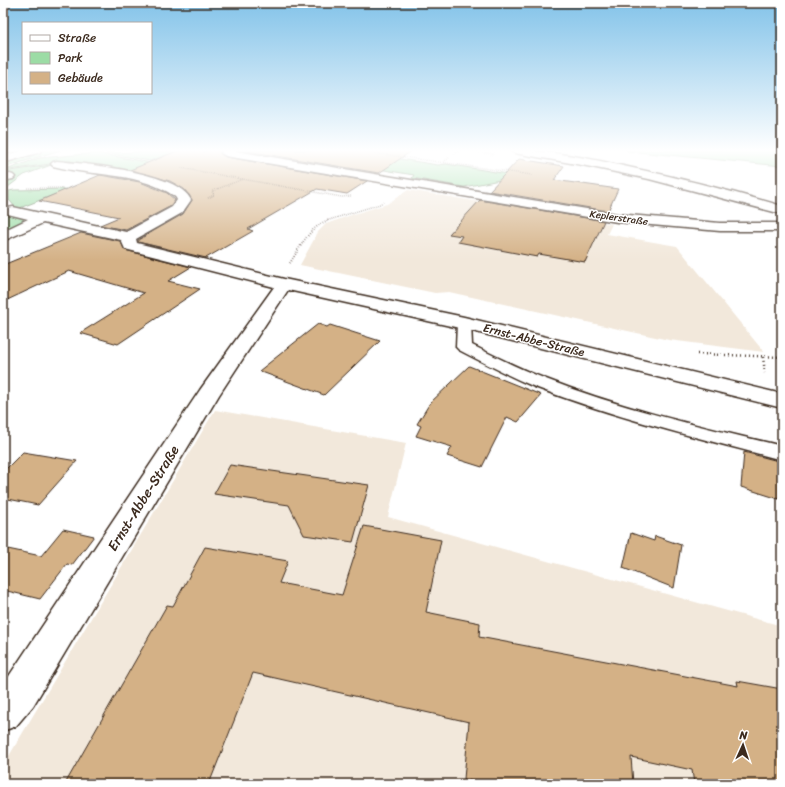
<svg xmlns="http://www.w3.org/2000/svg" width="785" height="787" font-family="Sriracha,sans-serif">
<rect width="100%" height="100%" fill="#fff"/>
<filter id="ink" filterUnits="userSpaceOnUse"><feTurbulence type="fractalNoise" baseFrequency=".025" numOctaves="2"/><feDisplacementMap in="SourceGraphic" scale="8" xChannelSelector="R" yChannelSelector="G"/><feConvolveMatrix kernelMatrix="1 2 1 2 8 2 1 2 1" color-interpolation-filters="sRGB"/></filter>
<g filter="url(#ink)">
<g fill="#f2e8db">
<path d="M408,190L612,224L607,234L677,246L764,352L669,340L449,292L435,293L300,265L318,232L326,224L354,214L387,204Z"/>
<path d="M215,410L406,443L388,517L782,626V784H3V766Z"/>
</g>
<g fill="#9cdca5" stroke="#6c8362">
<path d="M46,150H60L3,168V162Z"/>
<path d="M265,150L394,160L400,159L438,165L446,164L520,176L464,187L412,178L414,175Z"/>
<path d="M626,150H782V166L627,151Z"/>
<path d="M177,151L150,161L106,153Z"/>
<path d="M97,153L239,179L161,177L70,161L3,171L39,158Z"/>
<path d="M51,165L24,175L8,187L3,188V180L11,179L13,175H3V172Z"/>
<path d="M69,189L17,209L9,200V191L14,190Z"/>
<path d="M3,209L11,215L24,218L22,222L3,230Z"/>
</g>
<g fill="#d4b186" stroke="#3b2a1e">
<path d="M184,150H221L220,153L226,157L367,181L347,194L317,189L248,229L253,231L206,258L138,242V240L183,214L192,200L184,189L170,181L130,170L177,151Z"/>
<path d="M241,150H413L379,173Z"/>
<path d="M519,159L564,166L554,180L618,189L608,211L489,191Z"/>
<path d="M100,175L140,182L167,193L175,200L171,206L126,230L100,225L119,217L39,201Z"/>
<path d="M480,200L604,221L585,262L539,254L537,257L458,242L462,236L449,234Z"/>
<path d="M81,233L120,241L125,250L191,267L168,281L200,289L118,344L80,333L144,293L69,271L3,302V265Z"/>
<path d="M318,324L327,327L330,325L380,341L324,395L259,371Z"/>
<path d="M469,366L541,395L518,422L507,417L482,467L447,456L452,447L416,436L421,426L417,424L430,403Z"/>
<path d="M23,452L77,461L38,505L3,498V472Z"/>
<path d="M744,452L782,462V500L741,487Z"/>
<path d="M230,465L369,485L353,542L304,535L289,505L214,494Z"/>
<path d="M364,526L441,540L426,612L480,623L479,637L738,686L737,681L782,689V784H694L692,770L631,757L633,784H485L464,779L469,722L253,673L209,784H65L167,605L173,606L205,547L288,561L279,583L342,595Z"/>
<path d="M63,529L94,536L72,565L67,564L40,599L3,590V548L41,556Z"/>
<path d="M631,533L654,541L655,536L681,545L674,588L623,568Z"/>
</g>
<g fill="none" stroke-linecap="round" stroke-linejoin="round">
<g stroke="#3b2a1e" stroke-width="3">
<g id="lane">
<path d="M10,174L13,175L15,177L13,179L3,181V175Z"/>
<path d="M464,319L469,320L471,323L472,345C496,357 520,369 546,379C622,409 703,427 782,446V460C699,438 615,418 535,387C509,376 484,363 459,350L456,347L457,323L459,320Z"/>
</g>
</g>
<g stroke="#3b2a1e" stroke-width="3">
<g id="street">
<path d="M223,150H237L236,151L617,214L720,223H782V231H720L617,222L226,156L221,153Z"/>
<path d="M510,150C550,150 588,158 628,167C680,178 731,191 782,206V214L649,179L582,165L515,153Z"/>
<path d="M57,161C85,164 179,172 191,200L182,213L136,239L137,243L284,279L464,317L782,394V408L464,329L288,290L219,395L33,706L16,726L3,731V685L200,390L274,287L125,249L121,240L43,223L3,241V231L28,219L8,214L6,211L8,208L13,207L126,232L172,207L177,200C176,196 172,195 168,192C133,172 91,176 53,166L51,164L53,162Z"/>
</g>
</g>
<g stroke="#3b2a1e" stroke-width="3">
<path id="secondary" d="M24,150H41L40,152L3,163V156Z"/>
</g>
<g stroke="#3b2a1e" stroke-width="1.5" stroke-dasharray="0.5 1.5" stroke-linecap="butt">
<path d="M353,150L532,175"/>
<path d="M465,150L494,154"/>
<path d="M195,151L206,152"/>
<path d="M129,152L163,150"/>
<path d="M454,154L459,151L456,150"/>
<path d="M444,162L450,157"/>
<path d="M181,168L342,197L351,196"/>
<path d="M27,188H62"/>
<path d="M208,198L214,195L212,191L243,179"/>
<path d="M326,221L380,204L384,201"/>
</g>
<path stroke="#3b2a1e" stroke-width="2" stroke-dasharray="0.5 2" stroke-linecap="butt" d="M290,263C301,246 310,226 329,220"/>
<g stroke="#3b2a1e" stroke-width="2.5" stroke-dasharray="1 3" stroke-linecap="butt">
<path d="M697,354L782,357"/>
<path d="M763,357L765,373"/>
</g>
<use href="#lane" fill="#fff" fill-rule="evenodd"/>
<use href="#street" fill="#fff" fill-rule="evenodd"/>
<use href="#secondary" fill="#fff" fill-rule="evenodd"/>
</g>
</g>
<linearGradient id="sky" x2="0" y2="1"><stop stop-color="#83c3e9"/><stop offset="0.58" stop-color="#fff"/><stop offset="1" stop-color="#fff" stop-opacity="0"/></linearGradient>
<rect width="785" height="260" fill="url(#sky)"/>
<g text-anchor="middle" stroke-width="3" stroke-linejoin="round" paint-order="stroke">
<g font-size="10" fill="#3b2a1e" stroke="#fff">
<text transform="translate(619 217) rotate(8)" y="4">Keplerstraße</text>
</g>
<g font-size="12" fill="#3b2a1e" stroke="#fff">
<text transform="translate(534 340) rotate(14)" y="4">Ernst-Abbe-Straße</text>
</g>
<g font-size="14" fill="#3b2a1e" stroke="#fff">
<text transform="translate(143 498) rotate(-58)" y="5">Ernst-Abbe-Straße</text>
</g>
</g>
<rect width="785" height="787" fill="none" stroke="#fff" stroke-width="16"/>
<rect x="8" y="8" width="769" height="771" fill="none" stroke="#3b2a1e" stroke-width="1.5" filter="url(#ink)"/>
<rect x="22" y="22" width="130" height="72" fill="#ffffff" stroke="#b1aaa5"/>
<rect x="30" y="35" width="20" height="6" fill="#ffffff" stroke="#b1aaa5"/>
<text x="58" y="42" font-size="12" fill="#3b2a1e">Straße</text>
<rect x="30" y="52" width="20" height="12" fill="#9cdca5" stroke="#b1aaa5"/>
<text x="58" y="62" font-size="12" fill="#3b2a1e">Park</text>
<rect x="30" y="72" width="20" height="12" fill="#d4b186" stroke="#b1aaa5"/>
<text x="58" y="82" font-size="12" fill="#3b2a1e">Gebäude</text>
<g transform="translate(743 745) rotate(3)" stroke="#ffffff" stroke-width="3" paint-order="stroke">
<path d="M0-3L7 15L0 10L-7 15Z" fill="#3b2a1e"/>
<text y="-6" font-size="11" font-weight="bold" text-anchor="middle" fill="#3b2a1e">N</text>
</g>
</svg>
